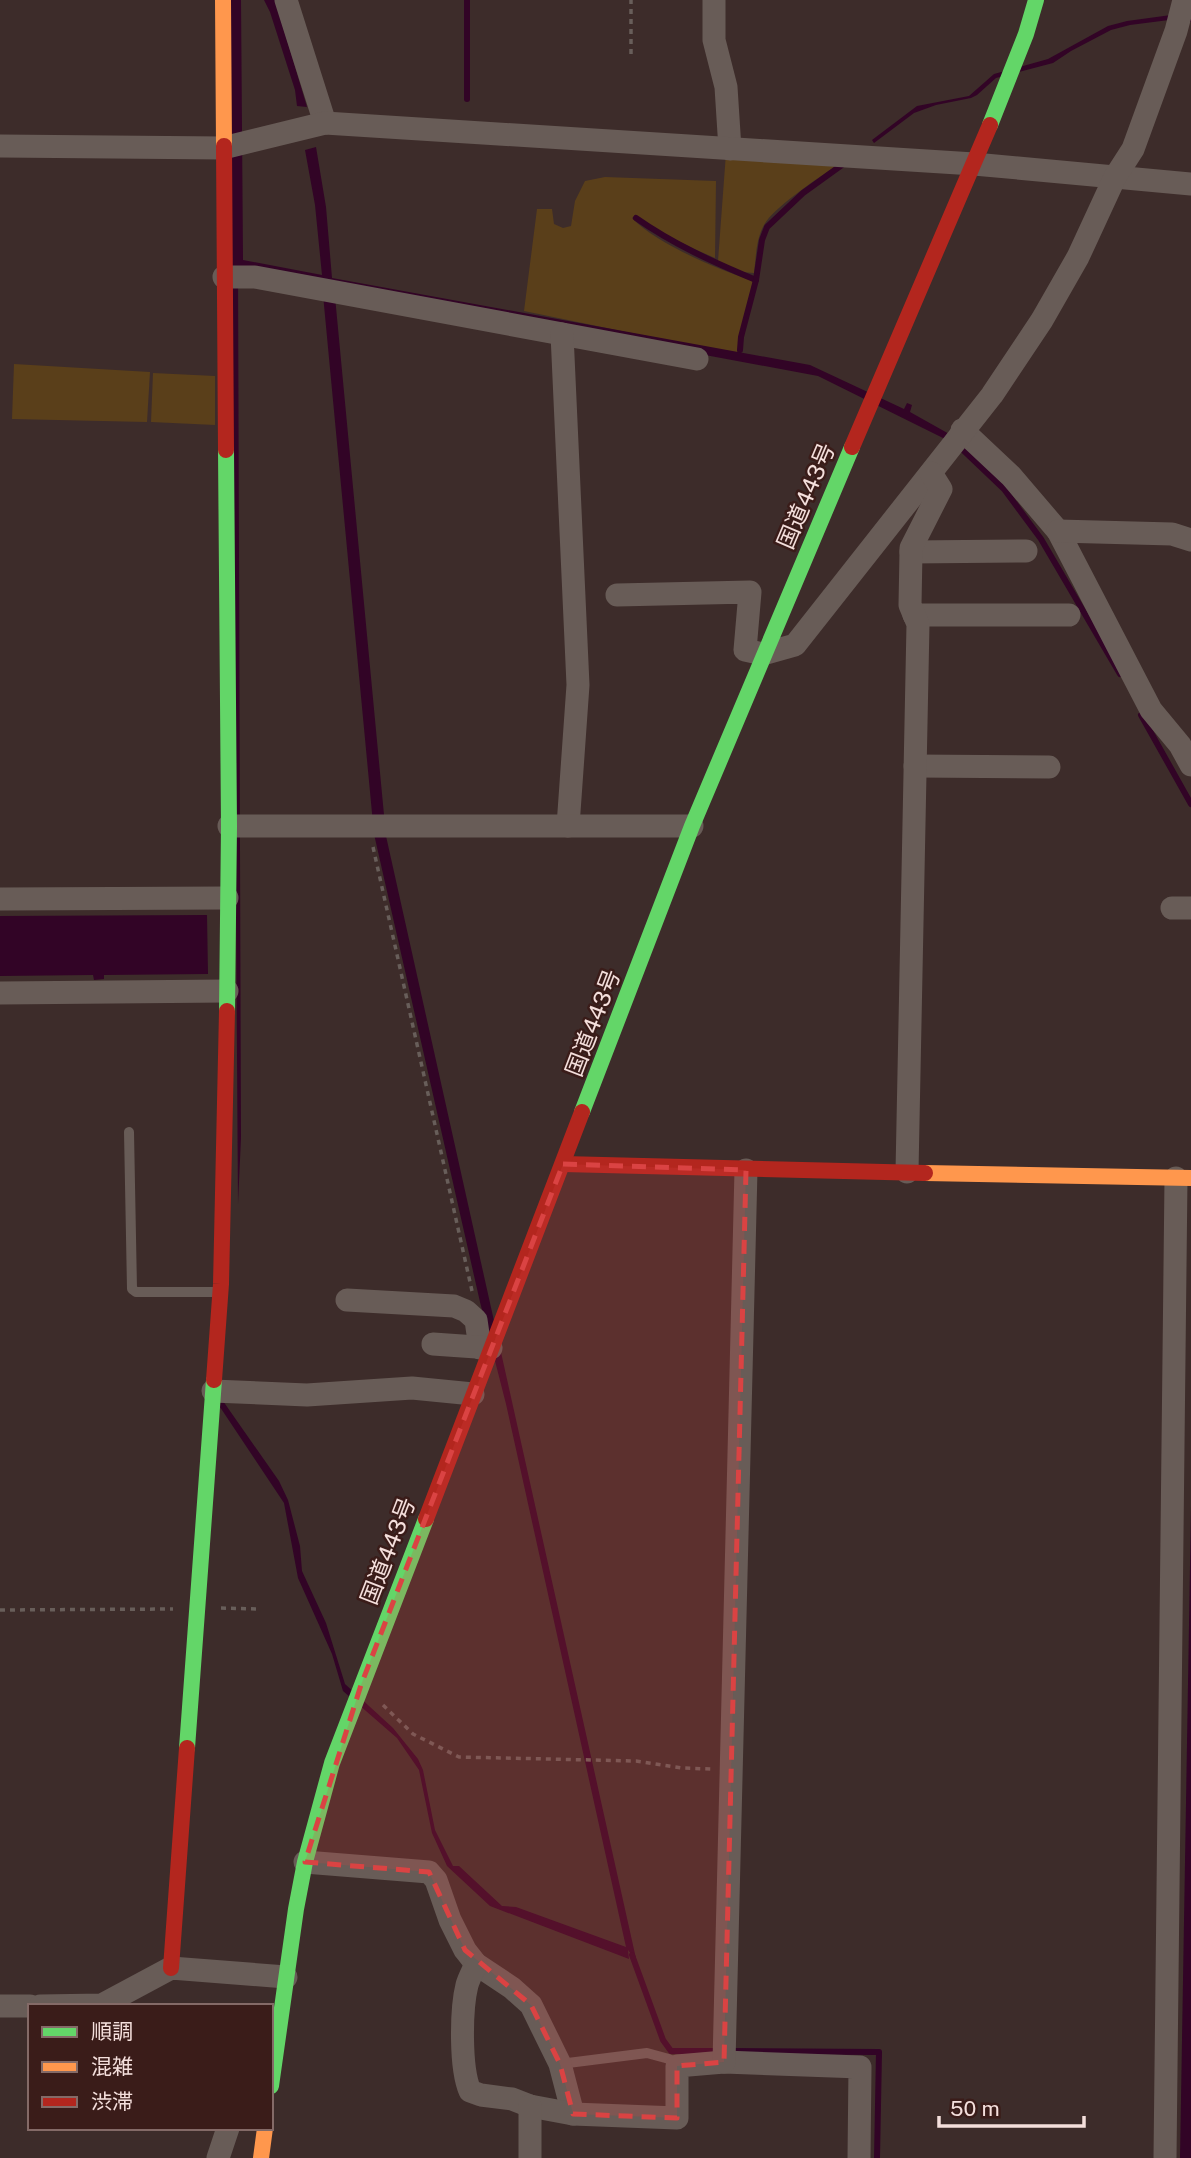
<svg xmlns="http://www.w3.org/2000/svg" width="1191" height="2158" font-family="'Public Sans','Noto Sans JP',sans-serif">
<rect width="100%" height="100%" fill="#3d2c2a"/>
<g fill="#5a3f1a">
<path d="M726,153L836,166C818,178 773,208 764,225C756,239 756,257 754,273L741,272L718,261Z"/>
<path d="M605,177L716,181L715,258C687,246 661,234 636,215L632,218C658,245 718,269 753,281L739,339L738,355L524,311L537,209H552L554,224L563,228L571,226L575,201L585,181Z"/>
<path d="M14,364L150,372L147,422L12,419Z"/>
<path d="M153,373L215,376V425L151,422Z"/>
</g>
<g fill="#320426">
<path d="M230,0H241L243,260L322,275L315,205L305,150L316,147L326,207L332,278L810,365L904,409L907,403L912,405L910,412L951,435L958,452L943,438L818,376L334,286L386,836L637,1963L628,1950L629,1959L490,1906L447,1866L432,1833L419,1770L397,1738L343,1691L332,1654L298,1578L284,1503L218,1404L223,1401L279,1481L288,1500L300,1546L302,1571L326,1623L345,1684L393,1728L418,1759L423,1770L435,1830L453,1866H459L502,1906L516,1907L626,1947L506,1404L480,1302L374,834L322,284L238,269L241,1138L238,1204Z"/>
<path d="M264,0H275L307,107L297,106L295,90L270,12Z"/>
<path d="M1171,15L1191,17V22L1169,20L1130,25L1111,30L1071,51L1053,63L996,78L977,95L971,98L936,105L914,113L874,143L872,140L917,106L969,96L994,74L1048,59L1108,26L1127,21Z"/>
<path d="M207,915L208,974L104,975V979L94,980L93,975L0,976V916Z"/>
<path d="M1191,1506V2158H1180Z"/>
</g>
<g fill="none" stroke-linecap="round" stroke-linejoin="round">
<g stroke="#320426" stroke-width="6">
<path d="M467,99V0"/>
<path d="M636,218C673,244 713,262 756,280"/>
<path d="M740,350L741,337L756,280L762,240L767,227L803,193L846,162"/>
<path d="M961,448L1004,489L1041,539L1120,674"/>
<path d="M1141,715L1191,804"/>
<path d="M632,1955L663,2040L671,2051H719"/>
<path d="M730,2051L879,2052L877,2158"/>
</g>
<g stroke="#685e5a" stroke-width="3.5" stroke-dasharray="5 5" stroke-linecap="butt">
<path d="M631,54V0"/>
<path d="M373,847L472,1291"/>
<path d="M221,1608L257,1609"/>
<path d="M0,1610L173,1609"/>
<path d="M383,1705L413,1734L459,1757L636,1761L682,1768L711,1769"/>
</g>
<g stroke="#685c57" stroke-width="10">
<path d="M129,1132L132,1289L136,1292H216"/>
<path d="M560,2064L647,2053L669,2059L677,2066"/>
</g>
<g stroke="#685c57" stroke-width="23">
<path d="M286,0L325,123"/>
<path d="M714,0V40L726,87L730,149"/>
<path d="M0,146L223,148L325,123L974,164L1191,184"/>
<path d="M224,277H255L697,359"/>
<path d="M562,334L578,685L568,826"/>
<path d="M962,430L1011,476L1058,531L1151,710L1180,745L1191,765"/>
<path d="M1058,531L1172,534L1191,540"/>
<path d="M911,552L1026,551"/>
<path d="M617,595L750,592L745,650L763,654L795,645L992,395L1042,320L1078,257L1115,177L1133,149L1176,31L1184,0"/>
<path d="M914,615H1069"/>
<path d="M915,766L1049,767"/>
<path d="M229,826H692"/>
<path d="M0,899L227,898"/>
<path d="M1172,908H1191"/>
<path d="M0,993L227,991"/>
<path d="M907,1172L918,624L910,605L911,552V548L941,489L931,473"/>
<path d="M347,1300L454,1306L466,1311L476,1320L480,1348"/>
<path d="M433,1344L491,1348"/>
<path d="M213,1391L307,1395L412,1388L473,1394"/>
<path d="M305,1862L429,1872L436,1880L450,1920L465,1950L476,1964L512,1988L531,2005L560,2064L573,2114"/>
<path d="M476,1964C473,1971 469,1978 467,1985C461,2009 460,2068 470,2091L481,2095L512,2099L530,2106L573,2114L677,2118V2066L724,2062L860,2067L859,2158"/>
<path d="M0,2006H30"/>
<path d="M40,2006L102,2005L171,1968L286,1977"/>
<path d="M724,2062L746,1170"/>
<path d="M218,2158L228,2128"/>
<path d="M530,2158V2106"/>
<path d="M1165,2158L1176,1178"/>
</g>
<g stroke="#63d668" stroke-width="16">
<path d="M990,125L1026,34L1036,0"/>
<path d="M226,450L229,826L227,1011"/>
<path d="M582,1112L692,826L852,447"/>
<path d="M187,1748L214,1380"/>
<path d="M271,2086L296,1909L305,1862L332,1763L426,1519"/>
</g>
<g stroke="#ff974d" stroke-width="16">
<path d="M223,0L224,146"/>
<path d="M925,1173L1191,1178"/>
<path d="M261,2158L265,2128"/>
</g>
<g stroke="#b3261e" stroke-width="16">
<path d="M224,146L226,450"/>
<path d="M852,447L990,125"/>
<path d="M563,1164L925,1173"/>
<path d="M214,1380L221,1284L227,1011"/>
<path d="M426,1519L582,1112"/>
<path d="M171,1968L187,1748"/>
</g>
</g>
<path fill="#da4343" fill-opacity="0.2" stroke="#da4343" stroke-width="5" stroke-dasharray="14 9" stroke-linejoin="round" d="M563,1164L746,1170L724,2062L677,2066V2118L573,2114L560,2064L531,2005L465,1950L429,1872L305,1862L361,1685Z"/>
<g text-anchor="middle" stroke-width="5" stroke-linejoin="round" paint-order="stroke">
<g font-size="23" fill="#f4dfdc" stroke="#3a1c19">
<text transform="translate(806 496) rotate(-67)" y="8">国道443号</text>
<text transform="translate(593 1023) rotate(-69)" y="8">国道443号</text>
<text transform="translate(388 1551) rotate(-69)" y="8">国道443号</text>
</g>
</g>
<rect x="28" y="2004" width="245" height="126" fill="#3a1c19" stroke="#846a67" stroke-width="2"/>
<rect x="42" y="2027" width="35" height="10" fill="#63d668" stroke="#846a67" stroke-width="2"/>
<text x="91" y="2039" font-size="21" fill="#f4dfdc">順調</text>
<rect x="42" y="2062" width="35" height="10" fill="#ff974d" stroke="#846a67" stroke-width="2"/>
<text x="91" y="2074" font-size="21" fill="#f4dfdc">混雑</text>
<rect x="42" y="2097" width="35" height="10" fill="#b3261e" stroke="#846a67" stroke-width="2"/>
<text x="91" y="2109" font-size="21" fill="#f4dfdc">渋滞</text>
<path d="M939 2116v10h145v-10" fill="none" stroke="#f4dfdc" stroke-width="3.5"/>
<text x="950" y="2116" font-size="21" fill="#f4dfdc" stroke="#3a1c19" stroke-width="5" paint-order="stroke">50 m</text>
</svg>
